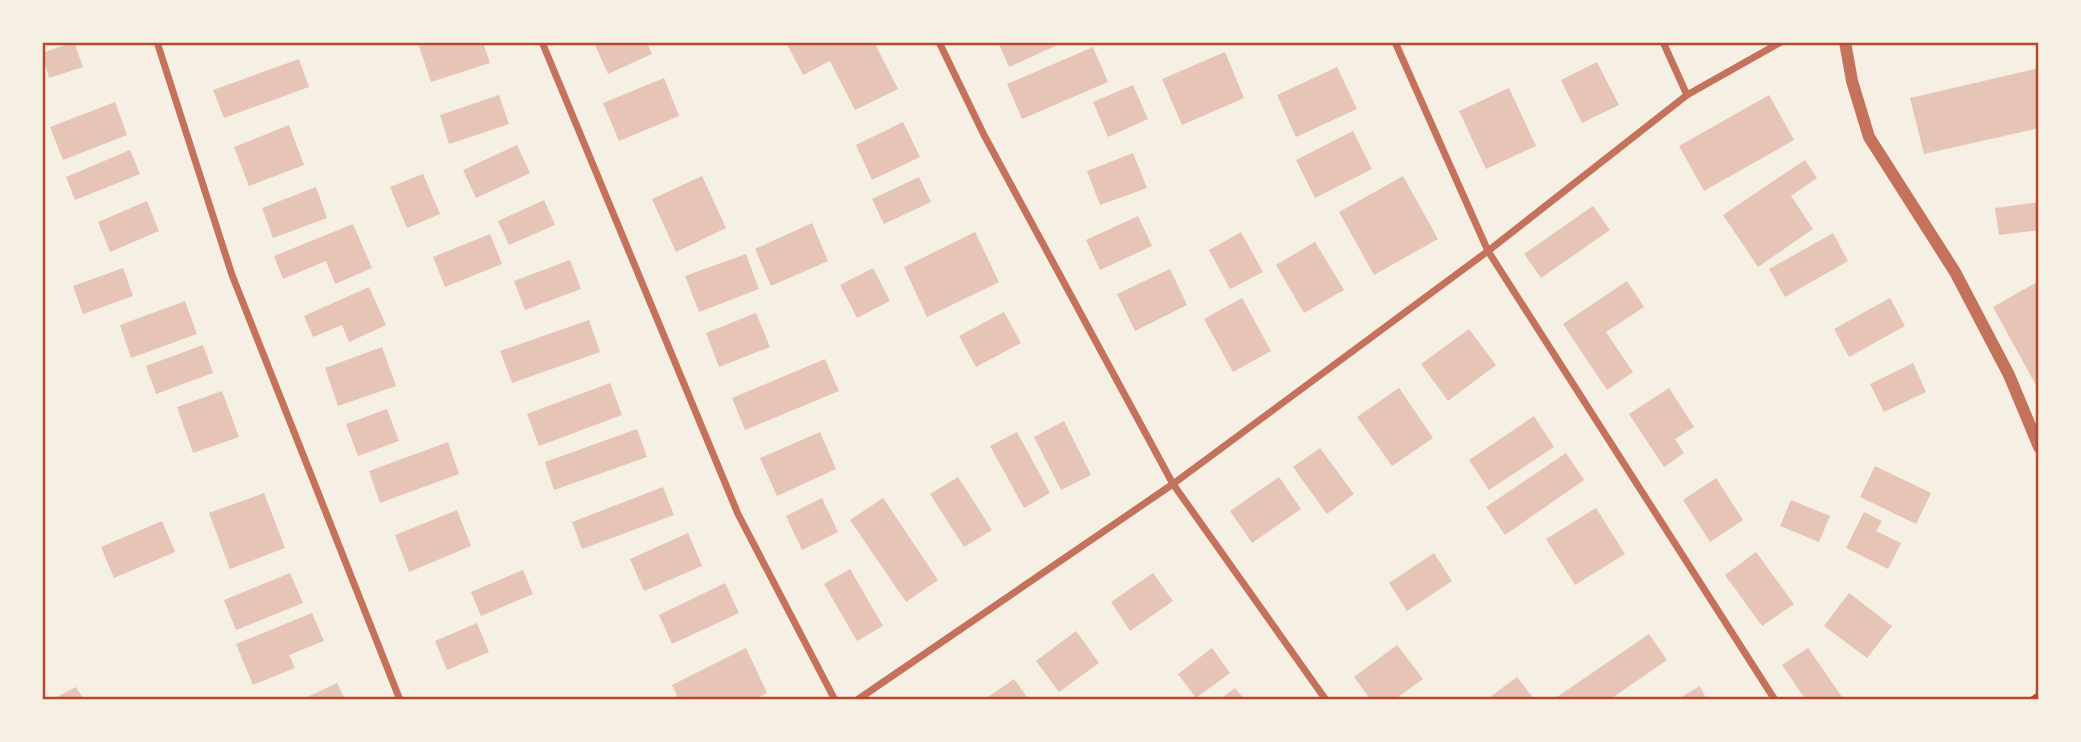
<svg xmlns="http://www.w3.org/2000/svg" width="2081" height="742" font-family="Raleway,sans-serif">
<rect width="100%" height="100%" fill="#f6efe4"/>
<g fill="#e6c5b7">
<path d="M74,42L83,67L49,78L42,53Z"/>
<path d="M431,42H483L490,63L431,82L419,46Z"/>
<path d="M601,42H647L652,54L608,74L595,45Z"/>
<path d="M791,42H874L898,89L855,110L830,61L803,75L787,44Z"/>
<path d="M998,42H1064L1009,67Z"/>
<path d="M1093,47L1108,82L1022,119L1007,84Z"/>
<path d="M1225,52L1244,98L1182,125L1162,79Z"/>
<path d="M299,59L309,87L224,118L213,90Z"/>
<path d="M1597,62L1619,105L1582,123L1561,80Z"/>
<path d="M1337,67L1357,109L1296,137L1277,95Z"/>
<path d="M2039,68V128L1924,154L1910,98Z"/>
<path d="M664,78L679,116L619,141L603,103Z"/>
<path d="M1133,85L1148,119L1108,137L1093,102Z"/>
<path d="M1509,88L1536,146L1486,169L1459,111Z"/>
<path d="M499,95L509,124L449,144L440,115Z"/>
<path d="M1769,95L1794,140L1704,191L1679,146Z"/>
<path d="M115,102L127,135L63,160L50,127Z"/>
<path d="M903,122L920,157L872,180L856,145Z"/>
<path d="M289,125L304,165L249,186L234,147Z"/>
<path d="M1353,131L1372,169L1315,198L1296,160Z"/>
<path d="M517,145L530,173L476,198L463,170Z"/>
<path d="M130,150L140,174L75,200L66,177Z"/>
<path d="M1133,153L1147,188L1100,205L1087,171Z"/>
<path d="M1805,160L1817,178L1791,196L1813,229L1758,267L1723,215Z"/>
<path d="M423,174L440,214L407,228L390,187Z"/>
<path d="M702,176L726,228L676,252L652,199Z"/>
<path d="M1403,176L1438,239L1374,275L1339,212Z"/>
<path d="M919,177L931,202L884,224L872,199Z"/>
<path d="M316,187L327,218L273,238L262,208Z"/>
<path d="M544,200L555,225L509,245L498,221Z"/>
<path d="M147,201L159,231L110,252L98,222Z"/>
<path d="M2039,202V230L1999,235L1995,208Z"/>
<path d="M1593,206L1610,230L1541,278L1524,254Z"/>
<path d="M1138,216L1152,246L1100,270L1086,240Z"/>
<path d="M812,223L828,261L771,286L755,249Z"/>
<path d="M353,224L372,268L335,284L326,261L283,279L274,256Z"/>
<path d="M975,232L999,282L927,317L904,267Z"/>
<path d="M1241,232L1263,272L1230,289L1209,250Z"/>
<path d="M1833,233L1848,261L1785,297L1769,269Z"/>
<path d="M490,234L502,264L445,287L433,257Z"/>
<path d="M1315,242L1344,290L1304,313L1276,265Z"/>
<path d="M746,254L759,289L699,312L685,276Z"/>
<path d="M570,260L581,289L525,310L514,281Z"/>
<path d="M123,268L133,296L83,314L73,286Z"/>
<path d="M873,268L890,301L857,318L840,285Z"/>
<path d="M1170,269L1187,305L1135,331L1117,294Z"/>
<path d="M1627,281L1644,307L1606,332L1633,372L1607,390L1563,324Z"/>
<path d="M2039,281V391L1993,307Z"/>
<path d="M369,287L386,325L349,342L342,325L313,337L304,316Z"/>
<path d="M1242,298L1271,351L1233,372L1204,319Z"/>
<path d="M1890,298L1905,326L1849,357L1834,329Z"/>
<path d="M185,301L197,334L131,358L120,325Z"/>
<path d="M1004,312L1021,343L976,367L959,336Z"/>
<path d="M756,313L770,347L719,367L706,333Z"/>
<path d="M589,320L600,352L512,383L500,351Z"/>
<path d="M1469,329L1496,365L1448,401L1421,364Z"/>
<path d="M203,345L213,373L156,394L146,366Z"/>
<path d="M382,347L396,386L338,406L325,368Z"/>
<path d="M825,359L839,391L745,430L732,398Z"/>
<path d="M1913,363L1926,392L1884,412L1870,384Z"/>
<path d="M610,383L622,415L539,446L527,414Z"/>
<path d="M1399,388L1433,438L1392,466L1357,417Z"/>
<path d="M1669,388L1694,427L1675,439L1684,453L1664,467L1629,414Z"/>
<path d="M222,391L239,437L193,453L177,407Z"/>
<path d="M387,409L399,441L358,456L346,424Z"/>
<path d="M1534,416L1554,447L1489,490L1469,460Z"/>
<path d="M1064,421L1091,475L1061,490L1034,437Z"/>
<path d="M637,429L647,457L554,490L545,462Z"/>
<path d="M820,432L836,469L777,496L760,458Z"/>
<path d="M1017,432L1050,493L1024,508L990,446Z"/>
<path d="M448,442L459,474L380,503L369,471Z"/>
<path d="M1320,448L1354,494L1327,514L1293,467Z"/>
<path d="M1566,453L1584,480L1505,535L1486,507Z"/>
<path d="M1875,466L1931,493L1916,524L1860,497Z"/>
<path d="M958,477L992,530L964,547L930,494Z"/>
<path d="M1279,477L1301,509L1252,543L1230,511Z"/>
<path d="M1716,478L1743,520L1710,542L1683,500Z"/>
<path d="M663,487L674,515L582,549L572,522Z"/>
<path d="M264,493L285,548L230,569L209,513Z"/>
<path d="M822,498L838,532L802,550L786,516Z"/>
<path d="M883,498L938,580L906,602L850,520Z"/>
<path d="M1791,500L1830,516L1819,542L1780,526Z"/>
<path d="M1596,508L1625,554L1575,585L1546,539Z"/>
<path d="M457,510L471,546L409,572L395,535Z"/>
<path d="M1864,512L1882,521L1876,531L1901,543L1888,569L1846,548Z"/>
<path d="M162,521L175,552L114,578L101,547Z"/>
<path d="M688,533L702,566L644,591L630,559Z"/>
<path d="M1756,552L1794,604L1762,626L1725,575Z"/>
<path d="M1434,553L1452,581L1407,611L1389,583Z"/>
<path d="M850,569L883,626L857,641L824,584Z"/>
<path d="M523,570L533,594L481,616L471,592Z"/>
<path d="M290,573L303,603L236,630L224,600Z"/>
<path d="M1153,573L1173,601L1130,631L1111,602Z"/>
<path d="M725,583L739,613L672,644L659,615Z"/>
<path d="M1849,593L1892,626L1867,658L1824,626Z"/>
<path d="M312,613L324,641L289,655L295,668L253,685L236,644Z"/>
<path d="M477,623L489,652L447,670L435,641Z"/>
<path d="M1076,631L1099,663L1059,692L1036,661Z"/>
<path d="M1649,634L1667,660L1609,700H1560L1557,697Z"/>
<path d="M1397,645L1423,679L1394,700H1371L1354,677Z"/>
<path d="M746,648L767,693L754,700H679L672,685Z"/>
<path d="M1212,648L1230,673L1196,698L1178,674Z"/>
<path d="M1808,648L1842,697L1838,700H1806L1782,665Z"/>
<path d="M1517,677L1535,700H1486Z"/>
<path d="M1014,679L1029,700H984Z"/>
<path d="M337,683L345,700H301Z"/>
<path d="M1700,686L1707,700H1676Z"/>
<path d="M76,687L84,700H51Z"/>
<path d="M1235,688L1245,700H1219Z"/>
</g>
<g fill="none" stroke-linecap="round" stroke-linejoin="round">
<path stroke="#b5482f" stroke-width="4.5" d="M2030,700L2039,694"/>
<g stroke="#c5725c" stroke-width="7">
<path d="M157,42L232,275L400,700"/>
<path d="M542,42L738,514L835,700"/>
<path d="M939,42L984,135L1173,484L1326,700"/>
<path d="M1395,42L1488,251L1775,700"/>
<path d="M1663,42L1687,95"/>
<path d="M857,700L1173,484L1488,251L1687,95L1781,42"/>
</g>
<path stroke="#c5725c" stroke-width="12" d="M1845,42L1852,81L1869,137L1955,272L2009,375L2039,447"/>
</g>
<rect width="2081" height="742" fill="none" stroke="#f6efe4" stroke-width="88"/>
<rect x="44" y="44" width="1993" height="654" fill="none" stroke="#b5482f" stroke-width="2.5"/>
</svg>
